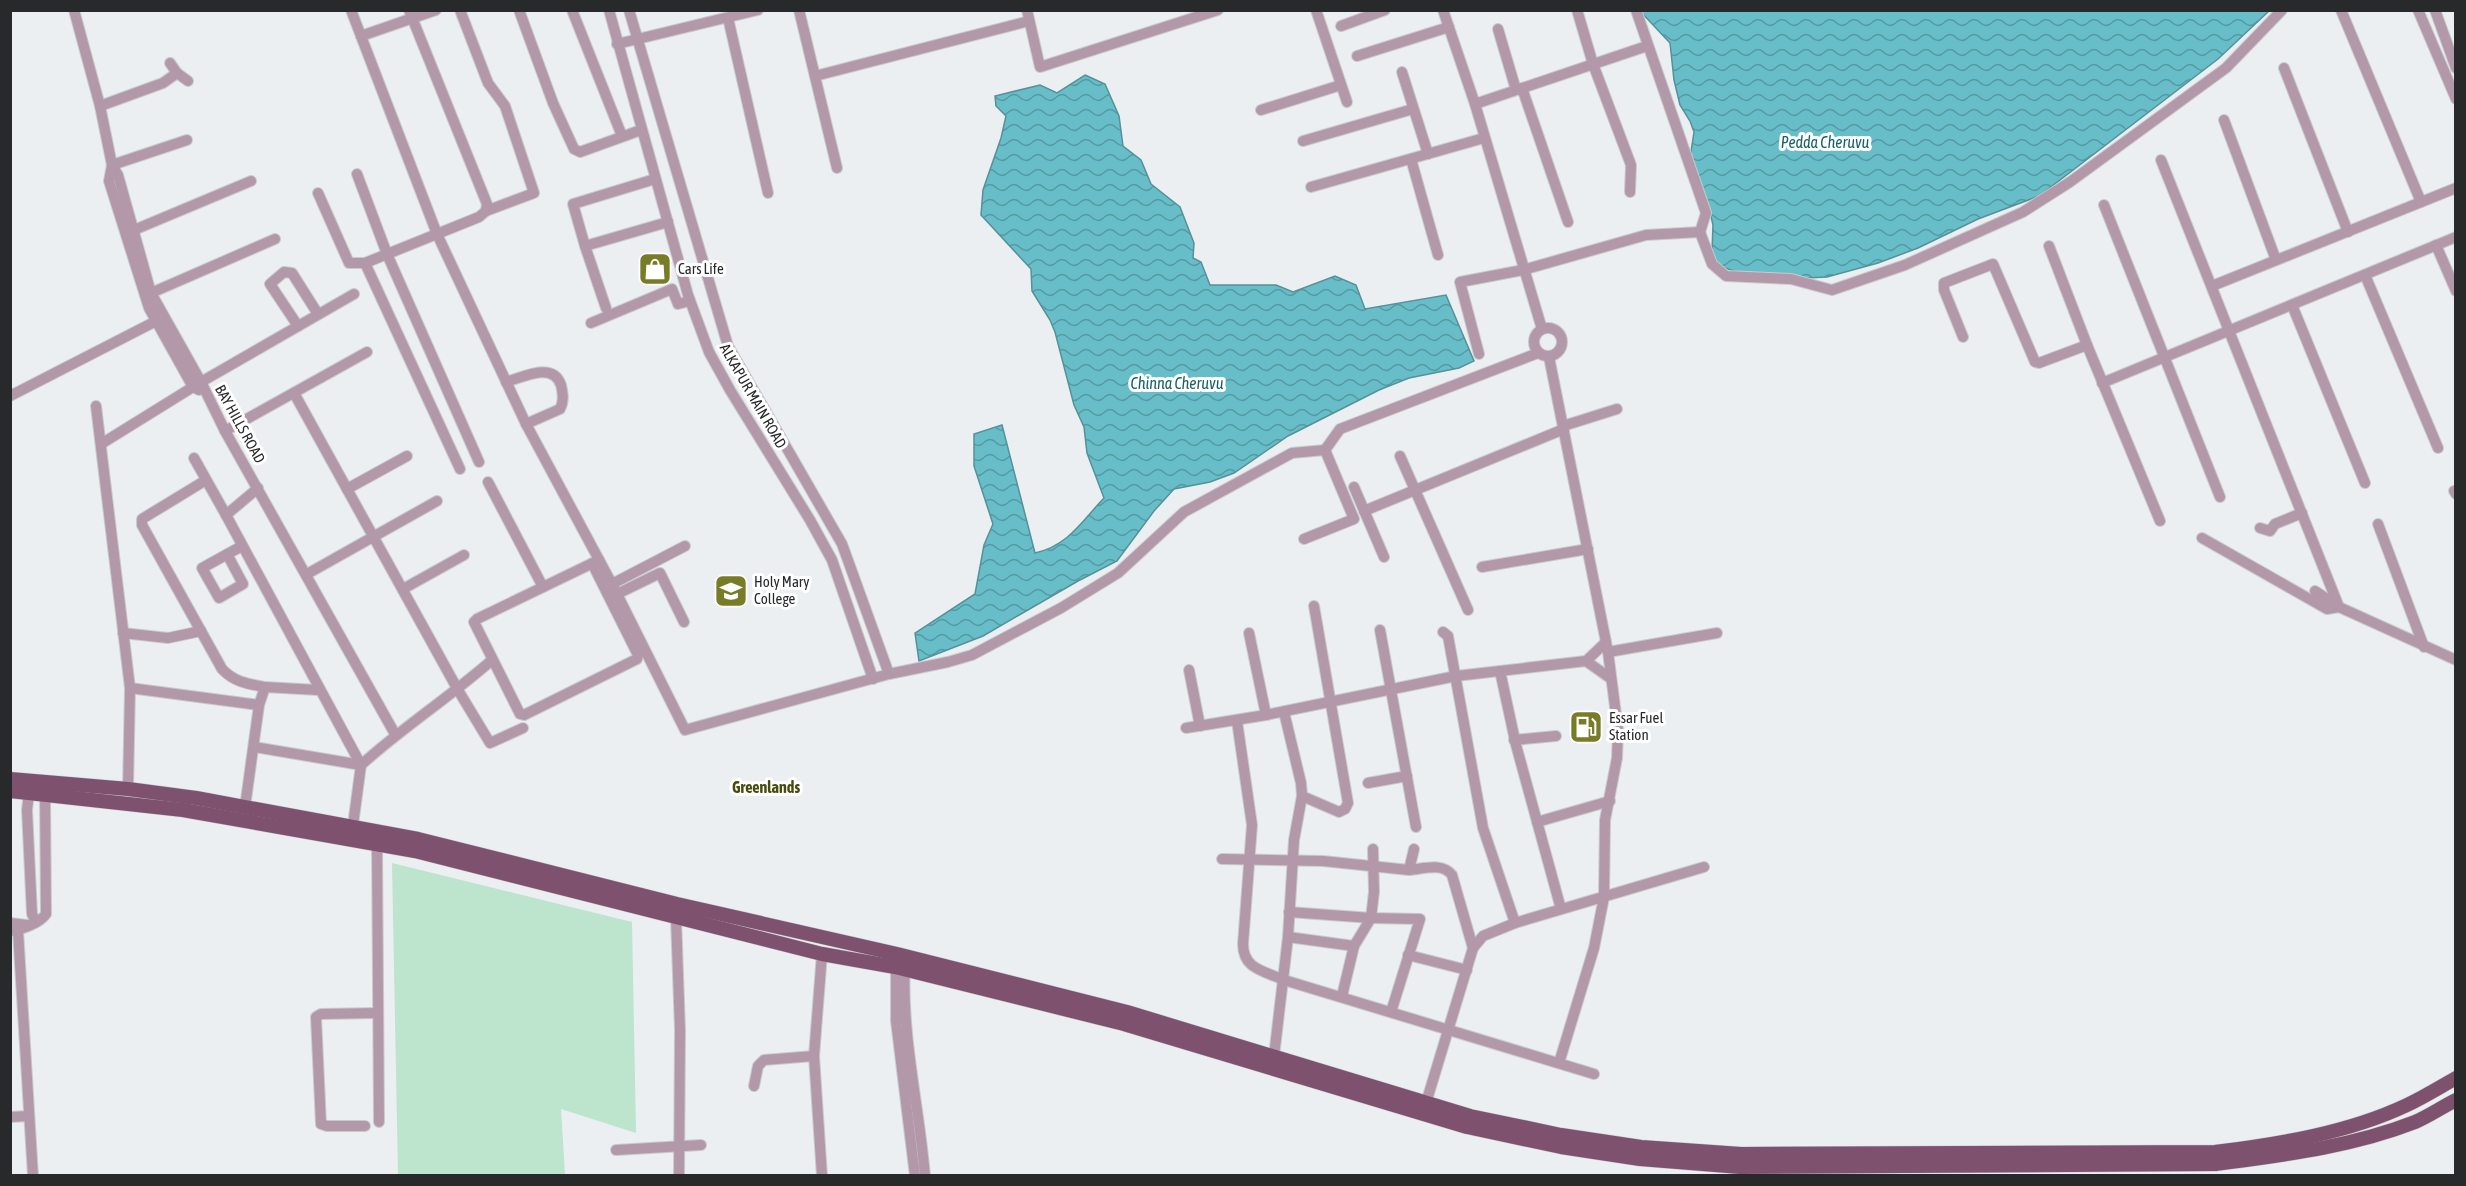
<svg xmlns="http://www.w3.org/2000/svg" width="2466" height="1186" font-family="'Asap Condensed',sans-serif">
<defs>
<pattern id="water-waves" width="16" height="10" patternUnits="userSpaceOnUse" patternTransform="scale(1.5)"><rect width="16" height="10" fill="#67bec8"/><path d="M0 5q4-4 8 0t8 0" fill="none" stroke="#559aa3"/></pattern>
</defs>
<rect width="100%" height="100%" fill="#ebeff2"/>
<path fill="#bde4cc" d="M392,863L632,922L636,1133L561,1109L565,1175H398Z"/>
<g fill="url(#water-waves)" stroke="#549199" stroke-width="1.5">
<path d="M1640,11H2269L2218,59L2039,196L1978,219L1918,248L1878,263L1827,277L1807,278L1737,272L1722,267L1715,260L1712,251L1713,225L1709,208L1690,158L1694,132L1690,121L1680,105L1674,80L1670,43Z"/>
<path d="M1085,75L1105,84L1119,116L1123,146L1141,160L1151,184L1180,207L1194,243L1193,258L1201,262L1210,285H1276L1293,292L1335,276L1356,285L1365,309L1446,295L1474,361L1459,368L1409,378L1379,390L1288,436L1234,473L1210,482L1174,489L1154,511L1117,561L1078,581L983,636L919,661L915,633L975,594L984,545L993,524L974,466V434L1002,425L1035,553C1068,546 1082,521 1104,498L1087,453L1084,427L1074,405L1055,332L1050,320L1032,291L1031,269L981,215L983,190L1001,138L1006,116L996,106L995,96L1040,85L1057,93Z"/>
</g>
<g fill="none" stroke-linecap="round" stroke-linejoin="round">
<g stroke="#c8cbce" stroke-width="12">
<g id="minor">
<path d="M74,10L100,106L112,165L118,175L151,293L201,382L225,431L395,734"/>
<path d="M351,10L437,234L526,424L612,584L685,730L889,674L948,662L972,655L1061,608L1118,573L1184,512L1292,453L1325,450L1340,429L1538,353"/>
<path d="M460,10L488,83L505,106L534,193L486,211"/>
<path d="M519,10L553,103L574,149L580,152L641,130"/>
<path d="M572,10L622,136"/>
<path d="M609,10L688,295L709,352L730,390L810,520L832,560L873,679"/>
<path d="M629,10L728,346L842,544L889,674"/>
<path d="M799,10L837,168"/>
<path d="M1027,10L1040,67L1218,10"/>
<path d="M1316,10L1347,102"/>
<path d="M1443,10L1475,104L1542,329"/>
<path d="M1577,10L1593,64L1631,165L1630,192"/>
<path d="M2341,10L2421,202"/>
<path d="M2418,10L2456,99"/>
<path d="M2435,10L2456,68"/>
<path d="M728,18L768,193"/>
<path d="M1341,26L1385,10"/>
<path d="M1498,29L1516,90"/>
<path d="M361,36L436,10"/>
<path d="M617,44L758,10"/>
<path d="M1357,56L1449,27"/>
<path d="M170,63L177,73L188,81"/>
<path d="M2284,68L2348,232"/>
<path d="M1402,72L1428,154"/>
<path d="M815,76L1029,21"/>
<path d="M1522,88L1568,222"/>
<path d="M1475,104L1647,46"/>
<path d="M100,106L163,83L177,73"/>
<path d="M1261,110L1341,85"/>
<path d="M2224,120L2276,260"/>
<path d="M1303,141L1413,109"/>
<path d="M1411,159L1438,255"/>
<path d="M2161,160L2339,607L2456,660"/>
<path d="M112,165L109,181L149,308L193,387L199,390"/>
<path d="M112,165L187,140"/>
<path d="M357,174L387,254L479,462"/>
<path d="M655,179L573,204L585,246L668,222"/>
<path d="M1311,187L1484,138"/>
<path d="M318,193L349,263H365L479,217L486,211L487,204L409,10"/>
<path d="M2104,205L2220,497"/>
<path d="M134,230L251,181"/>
<path d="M1700,232L1712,264L1726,276L1791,279L1832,290L1905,265L2023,212L2070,182L2226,68L2282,10"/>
<path d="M2436,245L2456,291"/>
<path d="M585,246L606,308"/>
<path d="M2049,246L2087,345L2160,521"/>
<path d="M365,263L460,469"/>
<path d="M2365,275L2438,448"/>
<path d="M2212,286L2456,188"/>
<path d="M151,293L275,239"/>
<path d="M2292,305L2365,483"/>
<path d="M591,323L672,289L678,304L690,301"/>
<path d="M298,326L270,284L284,272L292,273L318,314"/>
<circle cx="1548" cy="342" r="14"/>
<path d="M1963,337L1944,290V283L1993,264L2035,362L2039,363L2087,345"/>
<path d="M1479,354L1460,282L1523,270L1646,235L1700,232L1706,213L1636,10"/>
<path d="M1549,357L1608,652L1618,730L1617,758L1605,820L1604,897L1594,948L1559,1063"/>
<path d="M506,382C523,377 553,361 561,385C563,394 564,401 560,409L526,424"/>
<path d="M2102,383L2456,237"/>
<path d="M294,393L458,690L490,743L523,728"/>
<path d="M10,396L162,318"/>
<path d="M96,406L130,688L128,789"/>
<path d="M1563,426L1617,409"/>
<path d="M225,431L367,352"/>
<path d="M101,444L201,382L354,294"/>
<path d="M1400,456L1468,610"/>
<path d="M194,458L226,515"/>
<path d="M206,480L142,519V525L222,669C234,682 248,684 265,687"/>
<path d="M488,482L543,587"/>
<path d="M1354,487L1384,557"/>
<path d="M258,488L226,515L361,765L353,825"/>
<path d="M347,489L407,456"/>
<path d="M2454,491L2456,494"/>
<path d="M1364,511L1564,429"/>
<path d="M2378,524L2424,647"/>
<path d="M2260,528L2270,531L2275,524L2302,513"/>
<path d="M2202,538L2327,609L2339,607"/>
<path d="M1304,539L1354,519L1325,450"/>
<path d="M227,554L243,584L219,598L202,568L204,567L242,546"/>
<path d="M592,563L638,655L637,659L524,715L520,714L474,622L477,619L599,560"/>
<path d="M1482,567L1588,549"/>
<path d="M307,574L437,501"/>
<path d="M612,584L685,546"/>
<path d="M403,589L464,555"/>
<path d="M2315,591L2339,607"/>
<path d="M617,594L660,573L684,622"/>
<path d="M1380,630L1416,827"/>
<path d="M1443,632L1448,636L1483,828L1515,923"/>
<path d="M123,633L168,638L201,631"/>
<path d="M1249,633L1266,715"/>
<path d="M1608,652L1717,633"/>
<path d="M1586,661L1606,642"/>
<path d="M1189,670L1200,726"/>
<path d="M1500,671L1516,745L1561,909"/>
<path d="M130,688L259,705"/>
<path d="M1237,721L1252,825L1243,944C1243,969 1264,971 1284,980L1594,1074"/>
<path d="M1186,728L1266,715L1456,676L1586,661L1610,678"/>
<path d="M1514,740L1556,736"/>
<path d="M254,747L361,765"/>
<path d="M361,765C403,727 450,697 492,660"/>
<path d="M1368,783L1407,776"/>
<path d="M29,793L27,810L32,914L36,922"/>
<path d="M1302,796L1339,812L1345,809L1348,803L1314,606"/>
<path d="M245,807L259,705L265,687L318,690"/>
<path d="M1537,822L1610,801"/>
<path d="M377,844L379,1122"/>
<path d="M1373,849L1374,892L1371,918L1420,919L1391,1012"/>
<path d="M1222,859L1323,861L1409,870L1414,849"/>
<path d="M1409,870C1423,869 1442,862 1452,875L1473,948"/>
<path d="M1289,912L1371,918L1354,946L1342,996"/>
<path d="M676,918L680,1030L679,1176"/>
<path d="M10,923L27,925"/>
<path d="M10,931C21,930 40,923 46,914L45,794"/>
<path d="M18,931L33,1176"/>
<path d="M1288,937L1354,946"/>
<path d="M822,954L814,1056L822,1176"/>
<path d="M1408,955L1467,970"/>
<path d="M896,961V1021L915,1176"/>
<path d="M905,963C901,1034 919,1105 925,1176"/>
<path d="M1274,1056L1288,937L1294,840L1302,796L1301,783L1284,712"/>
<path d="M754,1086L758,1066L764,1060L814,1056"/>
<path d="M1426,1103L1473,948L1483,936L1515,923L1704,867"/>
<path d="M10,1117L29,1116"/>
<path d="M365,1126H327L321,1124L316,1017L321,1014L378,1013"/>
<path d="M616,1150L701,1145"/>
</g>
</g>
<g stroke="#c8cbce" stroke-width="15">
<g id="major">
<path d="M10,779L128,789L196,798L418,839L677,904L897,954L1127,1012L1470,1116L1561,1135L1641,1147L1741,1154L2215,1152C2279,1144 2348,1133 2407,1105C2424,1097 2440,1087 2456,1078"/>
<path d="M10,791L183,810L415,851L822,954L895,967L1124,1024L1467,1127L1561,1147L1640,1159L1740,1167L2216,1164C2283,1155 2351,1147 2415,1122C2429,1116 2442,1107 2456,1100"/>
</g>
</g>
<use href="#minor" stroke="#b398a9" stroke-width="10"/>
<use href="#major" stroke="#7e526f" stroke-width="14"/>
</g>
<defs>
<g id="shop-square" transform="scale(1.725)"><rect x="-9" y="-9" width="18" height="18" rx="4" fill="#797c26" stroke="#fff"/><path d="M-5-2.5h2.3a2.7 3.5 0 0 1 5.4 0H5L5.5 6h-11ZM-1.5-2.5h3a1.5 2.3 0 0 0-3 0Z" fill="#fff"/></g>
<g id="university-square" transform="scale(1.725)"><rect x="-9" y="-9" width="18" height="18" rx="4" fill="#797c26" stroke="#fff"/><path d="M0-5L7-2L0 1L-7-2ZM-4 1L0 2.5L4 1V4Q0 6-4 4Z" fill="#fff"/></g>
<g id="fuel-square" transform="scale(1.725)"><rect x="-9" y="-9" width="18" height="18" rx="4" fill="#797c26" stroke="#fff"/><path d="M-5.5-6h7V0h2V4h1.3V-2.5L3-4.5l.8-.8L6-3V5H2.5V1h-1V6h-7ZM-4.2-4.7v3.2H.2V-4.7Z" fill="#fff"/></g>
</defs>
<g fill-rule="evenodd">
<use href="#shop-square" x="655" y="269"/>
<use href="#university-square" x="731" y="591"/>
<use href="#fuel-square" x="1586" y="727"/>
</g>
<g text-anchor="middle" stroke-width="6" stroke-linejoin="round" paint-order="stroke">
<g font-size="15" fill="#28292b" stroke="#fff" text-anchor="start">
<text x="678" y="274">Cars Life</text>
<text x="754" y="587">Holy Mary<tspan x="754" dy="17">College</tspan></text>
<text x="1609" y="723">Essar Fuel<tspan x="1609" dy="17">Station</tspan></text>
</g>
<g font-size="15" fill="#28292b" stroke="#fff">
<text transform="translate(753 396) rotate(60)" y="5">ALKAPUR MAIN ROAD</text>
<text transform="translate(240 424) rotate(61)" y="5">BAY HILLS ROAD</text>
</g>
<g font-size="16" font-style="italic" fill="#176068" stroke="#fff">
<text x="1825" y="148">Pedda Cheruvu</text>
<text x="1177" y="389">Chinna Cheruvu</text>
</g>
<g font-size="16" font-weight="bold" fill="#494c0e" stroke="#fff">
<text x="766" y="793">Greenlands</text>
</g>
</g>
<rect width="2466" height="1186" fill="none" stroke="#28292b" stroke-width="24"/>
</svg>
